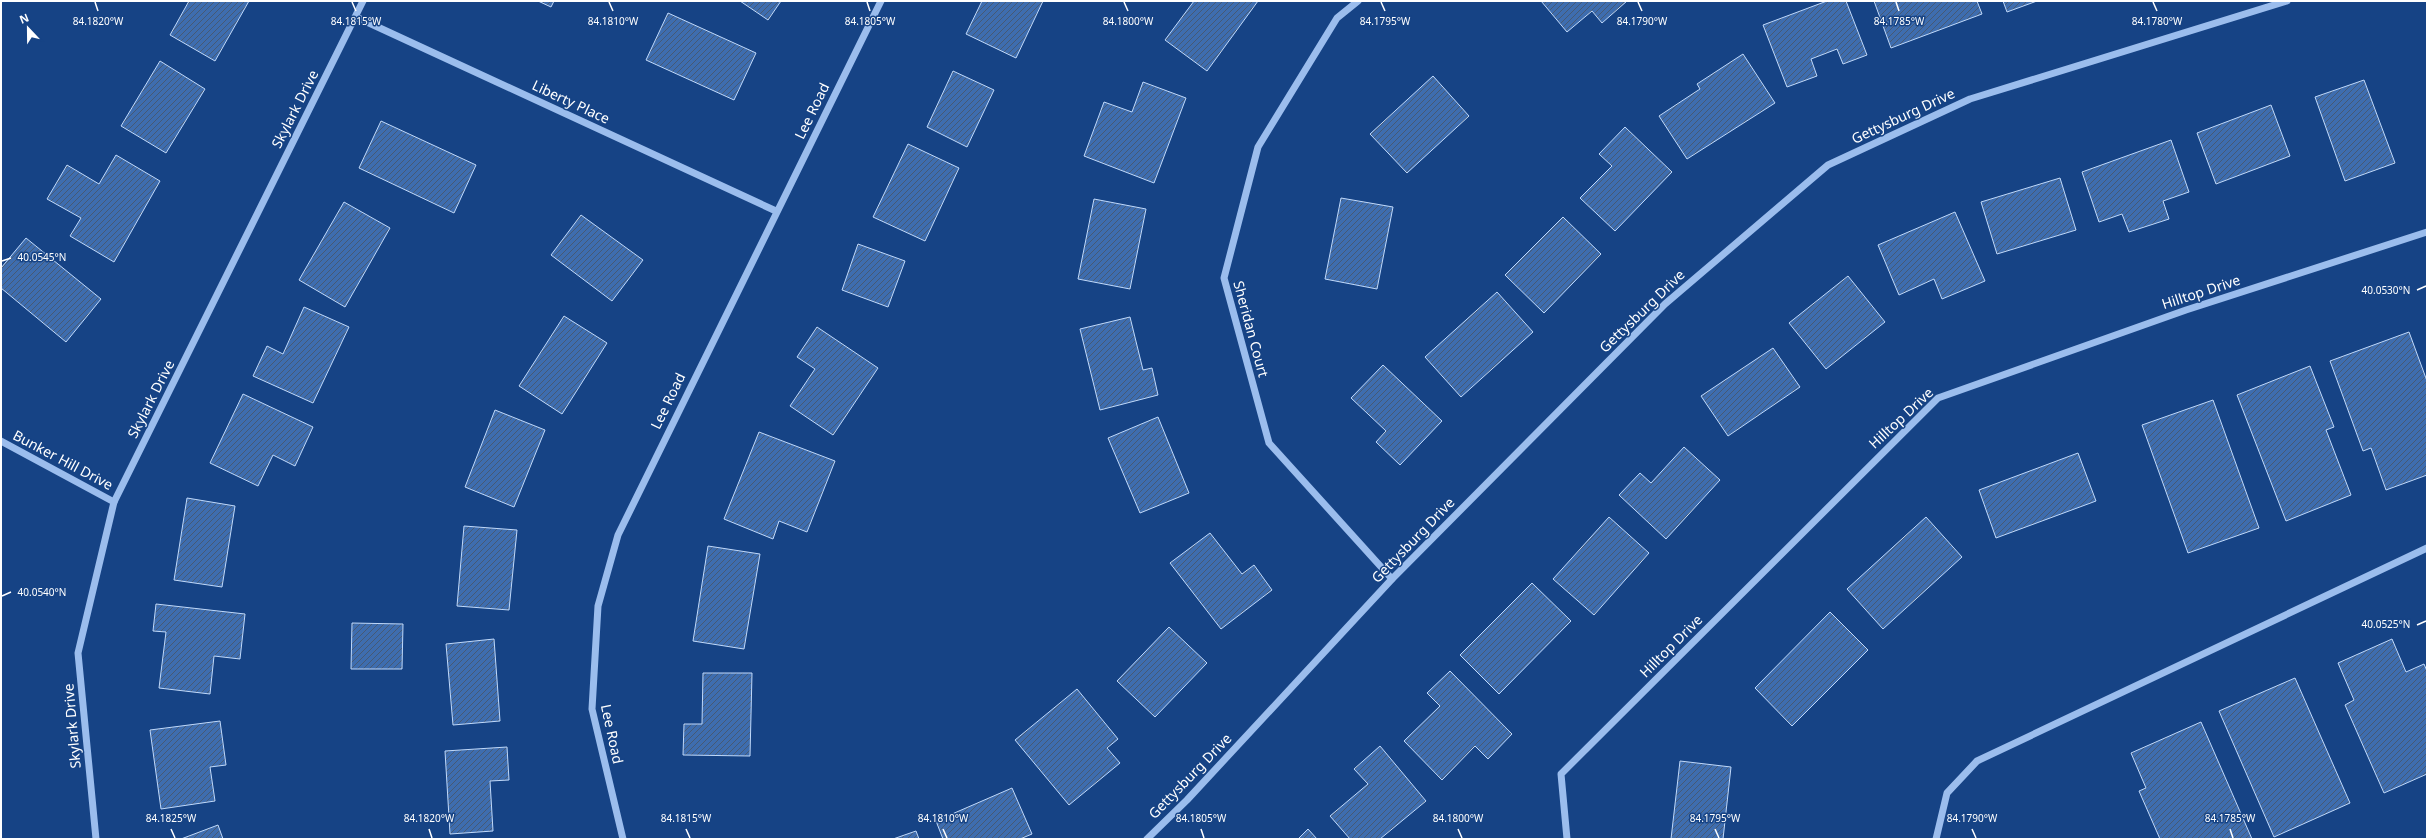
<svg xmlns="http://www.w3.org/2000/svg" width="2428" height="840" font-family="'Noto Sans',sans-serif">
<defs>
<pattern id="building-hatch" width="6" height="6" patternUnits="userSpaceOnUse"><rect width="6" height="6" fill="#3e6daf"/><path d="M-1 1l2-2M0 6l6-6M5 7l2-2" fill="none" stroke="#465974"/></pattern>
</defs>
<rect width="100%" height="100%" fill="#164385"/>
<g fill="url(#building-hatch)" stroke="#c0d9fa">
<path d="M189,1H249L215,61L170,35Z"/>
<path d="M538,1H554L551,7Z"/>
<path d="M740,1H781L768,20Z"/>
<path d="M982,1H1043L1016,58L966,34Z"/>
<path d="M1194,1H1258L1207,71L1165,40Z"/>
<path d="M1541,1H1627L1602,23L1592,11L1567,32Z"/>
<path d="M1827,1H1846L1867,55L1843,64L1837,49L1811,59L1817,76L1787,87L1763,25Z"/>
<path d="M1874,1H1977L1982,14L1891,48Z"/>
<path d="M2003,1H2037L2007,12Z"/>
<path d="M668,13L756,53L734,100L646,60Z"/>
<path d="M1743,54L1775,103L1687,159L1659,116L1700,89L1697,84Z"/>
<path d="M160,61L205,89L166,153L121,126Z"/>
<path d="M953,71L994,90L967,147L927,127Z"/>
<path d="M1433,76L1469,116L1407,173L1370,134Z"/>
<path d="M2364,80L2395,163L2345,181L2315,97Z"/>
<path d="M1143,82L1186,98L1154,183L1084,156L1104,102L1132,112Z"/>
<path d="M2271,105L2290,156L2216,184L2197,133Z"/>
<path d="M381,121L476,165L454,213L359,168Z"/>
<path d="M1625,127L1672,172L1615,231L1580,198L1612,166L1599,154Z"/>
<path d="M2171,140L2189,192L2163,201L2169,219L2129,232L2122,214L2099,222L2082,172Z"/>
<path d="M908,144L959,168L925,241L873,217Z"/>
<path d="M116,155L160,181L114,262L70,236L81,218L47,199L67,165L99,184Z"/>
<path d="M2060,178L2076,230L1997,254L1981,202Z"/>
<path d="M1341,198L1393,207L1377,289L1325,279Z"/>
<path d="M1094,199L1146,209L1130,289L1078,279Z"/>
<path d="M344,202L390,228L345,307L299,280Z"/>
<path d="M1955,212L1985,281L1942,299L1934,279L1899,295L1878,245Z"/>
<path d="M581,215L643,260L612,301L551,255Z"/>
<path d="M1563,217L1601,254L1544,313L1505,275Z"/>
<path d="M26,238L101,299L66,342L1,288V268Z"/>
<path d="M858,244L905,261L888,307L842,290Z"/>
<path d="M1848,276L1885,322L1826,369L1789,323Z"/>
<path d="M1497,292L1533,332L1461,397L1425,357Z"/>
<path d="M304,307L349,327L313,403L253,376L267,346L283,354Z"/>
<path d="M564,316L607,343L562,414L519,386Z"/>
<path d="M1130,317L1143,370L1152,368L1158,395L1100,410L1080,329Z"/>
<path d="M817,327L878,368L833,435L790,406L815,369L797,357Z"/>
<path d="M2409,332L2427,381V475L2386,490L2371,448L2363,451L2330,361Z"/>
<path d="M1773,348L1800,387L1728,436L1701,396Z"/>
<path d="M1383,365L1442,421L1400,465L1376,442L1386,431L1351,398Z"/>
<path d="M2310,366L2334,427L2326,430L2351,495L2286,521L2237,395Z"/>
<path d="M243,394L313,427L295,466L273,455L258,486L210,463Z"/>
<path d="M2213,400L2259,528L2188,553L2142,425Z"/>
<path d="M495,410L545,430L514,507L465,487Z"/>
<path d="M1158,417L1189,493L1140,513L1108,438Z"/>
<path d="M759,432L835,461L807,532L779,521L773,539L724,519Z"/>
<path d="M1684,447L1720,480L1666,539L1619,495L1640,473L1651,483Z"/>
<path d="M2078,453L2096,501L1996,538L1979,490Z"/>
<path d="M187,498L235,506L222,587L174,580Z"/>
<path d="M1609,517L1649,553L1594,615L1553,579Z"/>
<path d="M1926,517L1962,557L1883,629L1847,589Z"/>
<path d="M464,526L517,530L509,610L457,606Z"/>
<path d="M1210,533L1242,574L1254,565L1272,590L1221,629L1170,563Z"/>
<path d="M708,546L760,554L744,649L693,641Z"/>
<path d="M1532,583L1571,621L1499,694L1460,655Z"/>
<path d="M156,604L245,614L240,659L214,656L210,694L159,688L166,632L153,631Z"/>
<path d="M1830,612L1868,650L1792,726L1755,688Z"/>
<path d="M352,623L403,624L402,669H351Z"/>
<path d="M1169,627L1207,663L1155,717L1117,681Z"/>
<path d="M494,639L500,721L453,725L446,644Z"/>
<path d="M2392,639L2406,672L2424,664L2427,671V774L2384,793L2345,705L2354,700L2338,663Z"/>
<path d="M1450,671L1512,734L1488,759L1475,746L1442,780L1404,741L1440,706L1427,693Z"/>
<path d="M703,673H752L750,756L683,755L684,724H702Z"/>
<path d="M2295,678L2350,803L2274,837L2219,711Z"/>
<path d="M1077,689L1118,739L1107,748L1120,763L1069,805L1015,740Z"/>
<path d="M220,721L226,765L210,767L215,801L161,809L150,730Z"/>
<path d="M2201,722L2252,839H2160L2139,791L2146,788L2131,753Z"/>
<path d="M1380,746L1426,801L1380,839H1350L1330,816L1368,784L1354,769Z"/>
<path d="M507,747L509,780L490,781L493,831L450,834L445,751Z"/>
<path d="M1680,761L1731,767L1723,839H1671Z"/>
<path d="M1012,788L1032,834L1020,839H943L936,821Z"/>
<path d="M218,825L223,839H181Z"/>
<path d="M1308,829L1317,839H1298Z"/>
<path d="M916,831L919,839H893Z"/>
</g>
<g fill="none" stroke-linecap="round" stroke-linejoin="round">
<g stroke="#9bbded" stroke-width="7">
<path d="M1358,1L1337,18L1258,147L1224,278L1269,443L1392,579"/>
<path d="M356,17L776,211"/>
<path d="M1,441L114,502"/>
<path d="M96,839L78,653L114,502L363,1"/>
<path d="M623,839L592,709L598,606L618,535L881,1"/>
<path d="M1147,839L1187,800L1392,579L1665,304L1828,165L1970,99L2287,1"/>
<path d="M1567,839L1561,774L1938,398L2186,310L2427,232"/>
<path d="M1936,839L1947,793L1977,761L2427,548"/>
</g>
</g>
<path fill="none" stroke="#fff" stroke-width="1.5" d="M95,2L98,11M352,2L356,11M609,2L613,11M867,2L870,11M1124,2L1128,11M1381,2L1385,11M1638,2L1642,11M1896,2L1899,11M2153,2L2157,11M2,261L11,258M2417,290L2426,286M2,596L11,592M2417,625L2426,621M171,829L175,838M429,829L432,838M686,829L690,838M943,829L947,838M1201,829L1204,838M1458,829L1462,838M1715,829L1719,838M1972,829L1976,838M2230,829L2233,838"/>
<g text-anchor="middle" stroke-width="3" stroke-linejoin="round" paint-order="stroke">
<g font-size="14" fill="#fff" stroke="#164385">
<text transform="translate(571 102) rotate(25)" y="5">Liberty Place</text>
<text transform="translate(295 109) rotate(-63)" y="5">Skylark Drive</text>
<text transform="translate(812 111) rotate(-64)" y="5">Lee Road</text>
<text transform="translate(1903 116) rotate(-25)" y="5">Gettysburg Drive</text>
<text transform="translate(2201 292) rotate(-18)" y="5">Hilltop Drive</text>
<text transform="translate(1642 311) rotate(-44)" y="5">Gettysburg Drive</text>
<text transform="translate(1251 329) rotate(75)" y="5">Sheridan Court</text>
<text transform="translate(151 399) rotate(-63)" y="5">Skylark Drive</text>
<text transform="translate(668 401) rotate(-64)" y="5">Lee Road</text>
<text transform="translate(1901 418) rotate(-43)" y="5">Hilltop Drive</text>
<text transform="translate(63 460) rotate(28)" y="5">Bunker Hill Drive</text>
<text transform="translate(1413 540) rotate(-46)" y="5">Gettysburg Drive</text>
<text transform="translate(1671 646) rotate(-45)" y="5">Hilltop Drive</text>
<text transform="translate(72 726) rotate(-95)" y="5">Skylark Drive</text>
<text transform="translate(612 734) rotate(78)" y="5">Lee Road</text>
<text transform="translate(1190 776) rotate(-46)" y="5">Gettysburg Drive</text>
</g>
</g>
<g font-size="10" text-anchor="middle" fill="#fff" stroke="#164385" stroke-width="3" stroke-linejoin="round" paint-order="stroke">
<text x="98" y="25">84.1820°W</text>
<text x="356" y="25">84.1815°W</text>
<text x="613" y="25">84.1810°W</text>
<text x="870" y="25">84.1805°W</text>
<text x="1385" y="25">84.1795°W</text>
<text x="2157" y="25">84.1780°W</text>
<text x="1128" y="25">84.1800°W</text>
<text x="1642" y="25">84.1790°W</text>
<text x="1899" y="25">84.1785°W</text>
<text x="42" y="261">40.0545°N</text>
<text x="2386" y="294">40.0530°N</text>
<text x="42" y="596">40.0540°N</text>
<text x="2386" y="628">40.0525°N</text>
<text x="171" y="822">84.1825°W</text>
<text x="429" y="822">84.1820°W</text>
<text x="686" y="822">84.1815°W</text>
<text x="943" y="822">84.1810°W</text>
<text x="1201" y="822">84.1805°W</text>
<text x="1458" y="822">84.1800°W</text>
<text x="1715" y="822">84.1795°W</text>
<text x="1972" y="822">84.1790°W</text>
<text x="2230" y="822">84.1785°W</text>
</g>
<rect width="2428" height="840" fill="none" stroke="#ffffff" stroke-width="4"/>
<g transform="translate(28 28) rotate(338)" stroke="#164385" stroke-width="3" paint-order="stroke">
<path d="M0-3L7 15L0 10L-7 15Z" fill="#ffffff"/>
<text y="-6" font-size="11" font-weight="bold" text-anchor="middle" fill="#ffffff">N</text>
</g>
</svg>
